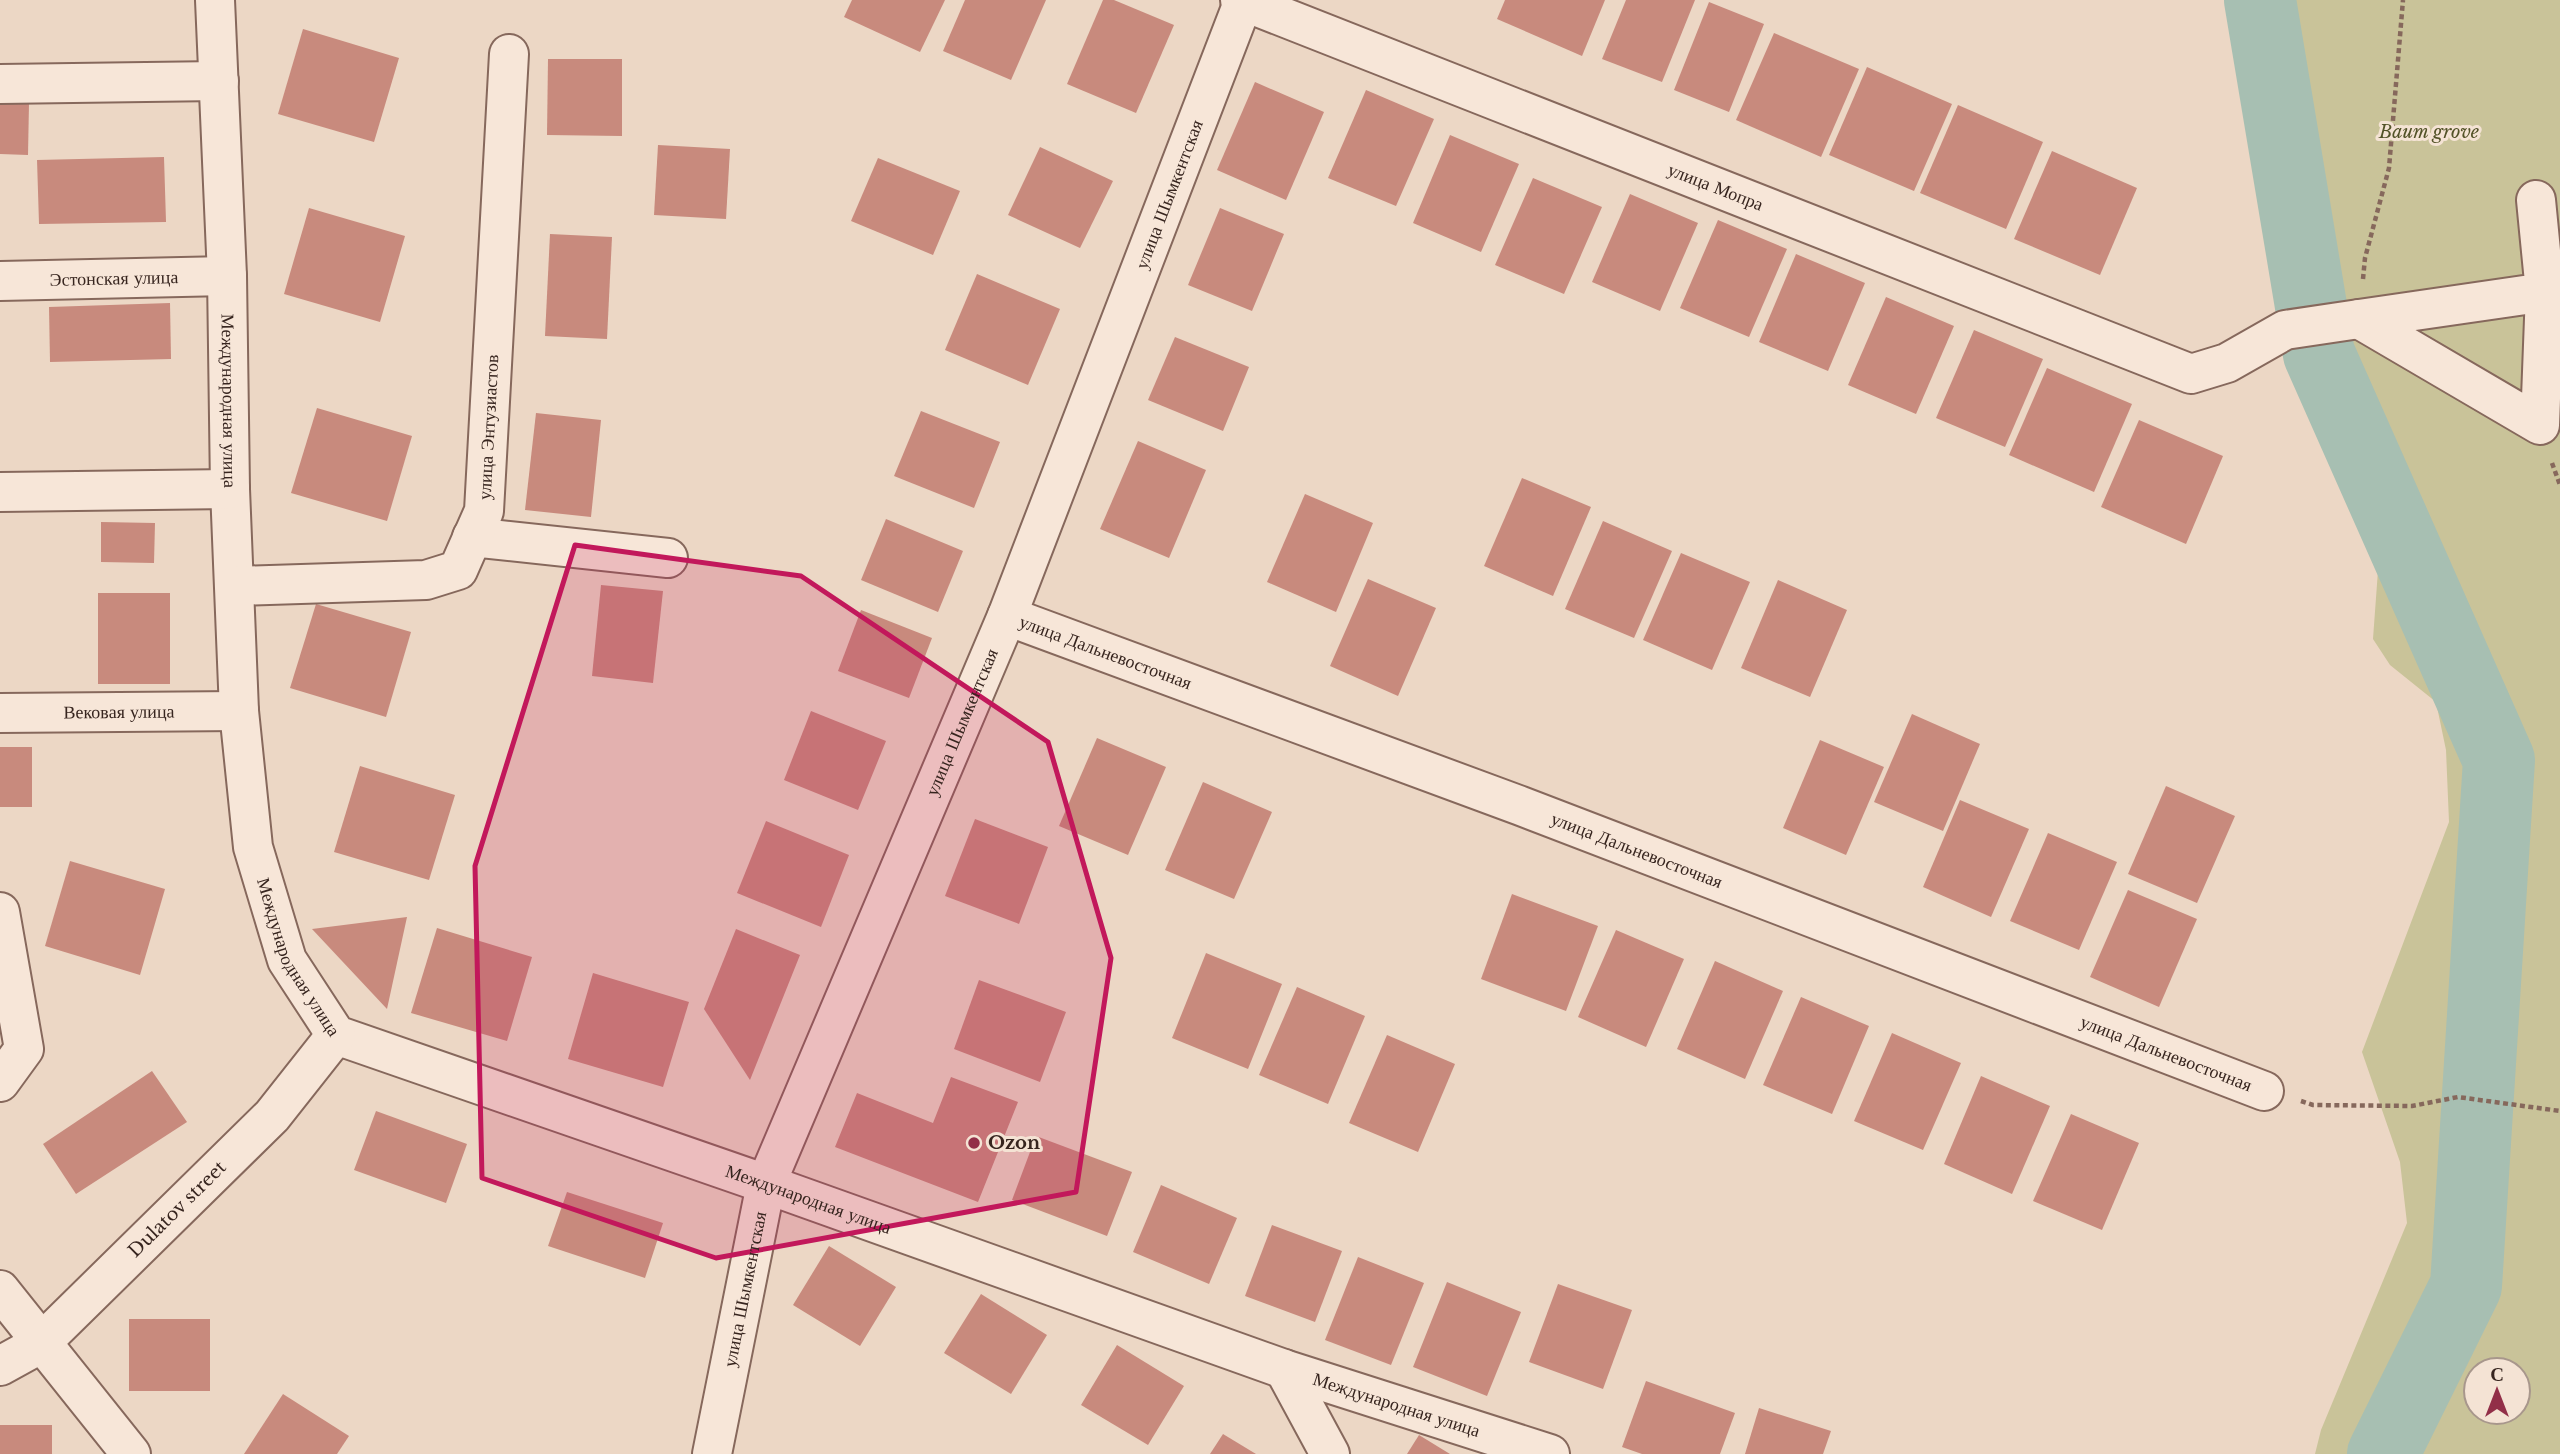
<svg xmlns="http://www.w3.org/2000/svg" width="2560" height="1454" font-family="'Libre Baskerville',serif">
<rect width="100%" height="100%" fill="#ecd7c5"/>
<path fill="#c9c399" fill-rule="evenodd" d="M2272,0H2560V1454H2315L2321,1430L2407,1223L2400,1162L2362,1052L2449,822L2446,750L2436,702L2390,665L2373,639L2386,461L2334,343ZM2476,1370H2518V1412H2476Z"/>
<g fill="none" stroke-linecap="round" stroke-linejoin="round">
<path stroke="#a7bfb2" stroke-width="72" d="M2260,0L2319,354L2499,760L2466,1286L2383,1454"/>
</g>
<g fill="#c88a7d">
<path d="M852,0H945L920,52L844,17Z"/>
<path d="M965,0H1046L1011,80L943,51Z"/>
<path d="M1103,0H1114L1174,25L1136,113L1067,84Z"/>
<path d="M1505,0H1605L1582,56L1497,19Z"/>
<path d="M1626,0H1695L1662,82L1602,59Z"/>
<path d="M1709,2L1764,24L1729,112L1674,90Z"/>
<path d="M303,29L399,58L374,142L278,114Z"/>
<path d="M1774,33L1859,69L1821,157L1736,120Z"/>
<path d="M548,59H622V136L547,135Z"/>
<path d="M1867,67L1952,104L1914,191L1829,155Z"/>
<path d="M1255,82L1324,112L1286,200L1217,170Z"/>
<path d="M1366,90L1434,119L1396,206L1328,178Z"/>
<path d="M0,102L29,103L28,155L0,154Z"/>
<path d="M1958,105L2043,142L2006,229L1920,193Z"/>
<path d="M1450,135L1519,164L1481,252L1413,223Z"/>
<path d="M658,145L730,149L726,219L654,215Z"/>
<path d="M1040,147L1113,181L1080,248L1008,215Z"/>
<path d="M2052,151L2137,188L2100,275L2014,239Z"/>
<path d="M164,157L166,222L39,224L37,160Z"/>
<path d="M878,158L960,191L933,255L851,221Z"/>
<path d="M1533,178L1602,207L1564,294L1495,265Z"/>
<path d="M1630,194L1698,223L1660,311L1592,282Z"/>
<path d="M309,208L405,236L380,322L284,294Z"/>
<path d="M1220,208L1284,234L1252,311L1188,285Z"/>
<path d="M1718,220L1787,249L1749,337L1680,308Z"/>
<path d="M550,234L612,237L607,339L545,336Z"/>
<path d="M1796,254L1865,283L1828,371L1759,342Z"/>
<path d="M977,274L1060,309L1028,385L945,350Z"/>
<path d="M1886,297L1954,326L1916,414L1848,385Z"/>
<path d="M170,303L171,359L50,362L49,307Z"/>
<path d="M1974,330L2043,359L2005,447L1936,418Z"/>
<path d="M1175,337L1249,367L1223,431L1148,400Z"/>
<path d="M2047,368L2132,404L2094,492L2009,455Z"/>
<path d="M317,408L412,436L387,521L291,493Z"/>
<path d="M921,411L1000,442L974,508L894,476Z"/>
<path d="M536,413L601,420L591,517L525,510Z"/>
<path d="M2139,420L2223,456L2186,544L2101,507Z"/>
<path d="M1138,441L1206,470L1169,558L1100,529Z"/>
<path d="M1522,478L1591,507L1553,596L1484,566Z"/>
<path d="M1305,494L1373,523L1336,612L1267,582Z"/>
<path d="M886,519L963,551L938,612L861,580Z"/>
<path d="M1603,521L1672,551L1634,638L1565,609Z"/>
<path d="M101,522L155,523L154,563L101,562Z"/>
<path d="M1681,553L1750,582L1712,670L1643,640Z"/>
<path d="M1368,579L1436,608L1398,696L1330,666Z"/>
<path d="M1778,580L1847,610L1810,697L1741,668Z"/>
<path d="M601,585L663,591L653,683L592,676Z"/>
<rect x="98" y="593" width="72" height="91"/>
<path d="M316,604L411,632L386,717L290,688Z"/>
<path d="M861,610L932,638L909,698L838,671Z"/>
<path d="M811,711L886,741L858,810L784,780Z"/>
<path d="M1912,714L1980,744L1943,831L1874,802Z"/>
<path d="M1097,738L1166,767L1128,855L1059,826Z"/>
<path d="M1820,740L1884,767L1846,855L1783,828Z"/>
<rect x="0" y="747" width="32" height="60"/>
<path d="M360,766L455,795L429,880L334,852Z"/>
<path d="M1203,782L1272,812L1234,899L1165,870Z"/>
<path d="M2166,786L2235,816L2197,903L2128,874Z"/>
<path d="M1960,800L2029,829L1991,917L1923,887Z"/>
<path d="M975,819L1048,847L1019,924L945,896Z"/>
<path d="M766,821L849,855L821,927L737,893Z"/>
<path d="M2048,833L2117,862L2079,950L2010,921Z"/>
<path d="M70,861L165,889L140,975L45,946Z"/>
<path d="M2128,890L2197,919L2159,1007L2090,977Z"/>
<path d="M1512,894L1598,926L1566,1011L1481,979Z"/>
<path d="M407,917L387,1009L312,929Z"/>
<path d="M437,928L532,957L507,1041L411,1013Z"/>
<path d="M736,929L800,955L750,1080L704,1009Z"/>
<path d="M1616,930L1684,959L1646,1047L1578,1017Z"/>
<path d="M1206,953L1282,984L1248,1069L1172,1038Z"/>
<path d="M1715,961L1783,991L1745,1079L1677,1049Z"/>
<path d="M593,973L689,1002L663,1087L568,1059Z"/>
<path d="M979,980L1066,1012L1040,1082L954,1049Z"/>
<path d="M1297,987L1365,1016L1328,1104L1259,1075Z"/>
<path d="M1801,997L1869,1026L1832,1114L1763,1085Z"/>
<path d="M1892,1033L1961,1063L1923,1150L1854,1121Z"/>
<path d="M1387,1035L1455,1064L1418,1152L1349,1123Z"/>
<path d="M152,1071L187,1122L76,1194L43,1144Z"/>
<path d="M1981,1076L2050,1106L2012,1194L1944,1164Z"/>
<path d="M951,1077L1018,1102L978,1202L835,1147L857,1093L933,1123Z"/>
<path d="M376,1111L467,1144L446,1203L354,1170Z"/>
<path d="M2071,1114L2139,1143L2102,1230L2033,1201Z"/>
<path d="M1036,1136L1132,1172L1107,1236L1012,1200Z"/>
<path d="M1161,1185L1237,1218L1209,1284L1133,1252Z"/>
<path d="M567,1192L663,1223L645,1278L548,1246Z"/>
<path d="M1272,1225L1342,1251L1315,1322L1245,1296Z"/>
<path d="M829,1246L896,1287L860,1346L793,1305Z"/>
<path d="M1358,1257L1424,1283L1391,1365L1325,1340Z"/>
<path d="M1447,1282L1521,1312L1487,1396L1413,1367Z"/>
<path d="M1558,1284L1632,1310L1603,1389L1529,1362Z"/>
<path d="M981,1294L1047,1335L1011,1394L944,1353Z"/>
<rect x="129" y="1319" width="81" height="72"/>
<path d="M1117,1345L1184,1386L1148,1445L1081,1405Z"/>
<path d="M1646,1381L1735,1413L1720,1454H1642L1622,1447Z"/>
<path d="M283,1394L349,1436L337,1454H244Z"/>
<path d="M1759,1408L1831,1431L1823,1454H1745Z"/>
<rect x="0" y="1425" width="52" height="29"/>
<path d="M1223,1434L1256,1454H1210Z"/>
<path d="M1419,1435L1450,1454H1407Z"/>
</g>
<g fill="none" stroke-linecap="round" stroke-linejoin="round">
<g stroke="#86685c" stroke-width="42">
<g id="minor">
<path id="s1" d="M215,0L227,276L230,489L239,711L253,847L287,960L336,1035L766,1184L1284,1369L1550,1454"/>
<path id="s2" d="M1240,0L2191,374L2227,363L2285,330L2359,319"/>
<path d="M0,84L219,81"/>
<path d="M2536,200L2545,292L2540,425L2359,319L2545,292"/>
<path id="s3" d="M0,281L227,276"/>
<path d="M0,492L230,489"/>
<path d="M472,537L668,558"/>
<path id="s4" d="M235,586L426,580L458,570L484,511L509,54"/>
<path id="s5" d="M1007,616L1521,806L2264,1091"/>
<path id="s6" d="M0,713L239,711"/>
<path d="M0,912L24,1049L0,1082"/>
<path d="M0,1290L131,1454"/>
<path id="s7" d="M0,1366L40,1344L272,1116L336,1035"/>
<path d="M1284,1369L1330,1454"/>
<path id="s8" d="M712,1454L766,1184L1007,616L1244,0"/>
</g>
</g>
<g stroke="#86685c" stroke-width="4.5" stroke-dasharray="5 3.5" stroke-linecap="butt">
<path d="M2363,279L2365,258L2389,168L2403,0"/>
<path d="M2552,463L2560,485"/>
<path d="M2301,1101L2313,1105L2412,1106L2458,1097L2560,1111"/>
</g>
<use href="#minor" stroke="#f7e6d8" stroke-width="38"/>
</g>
<path fill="#c2185b" fill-opacity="0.2" stroke="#c2185b" stroke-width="5" stroke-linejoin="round" d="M575,545L801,576L1048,742L1111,958L1076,1192L716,1258L482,1178L475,866Z"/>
<circle fill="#922f48" stroke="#f4e3d4" stroke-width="2.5" cx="974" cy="1143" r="7"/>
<g text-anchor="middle" stroke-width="6" stroke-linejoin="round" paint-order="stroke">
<g font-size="18" font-style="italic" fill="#525227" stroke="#f4e3d4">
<text x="2429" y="138">Baum grove</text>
</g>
<g font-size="18" fill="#37251f" stroke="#f4e3d4">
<text dy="6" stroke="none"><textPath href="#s2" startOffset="511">улица Мопра</textPath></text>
<text dy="6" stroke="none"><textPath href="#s8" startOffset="1344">улица Шымкентская</textPath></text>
<text dy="6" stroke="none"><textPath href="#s3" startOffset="114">Эстонская улица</textPath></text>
<text dy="6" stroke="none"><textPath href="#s1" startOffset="401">Международная улица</textPath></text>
<text dy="6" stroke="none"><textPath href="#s4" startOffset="373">улица Энтузиастов</textPath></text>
<text dy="6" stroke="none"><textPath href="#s5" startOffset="105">улица Дальневосточная</textPath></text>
<text dy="6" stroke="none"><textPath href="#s6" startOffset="119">Вековая улица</textPath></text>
<text dy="6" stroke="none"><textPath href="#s8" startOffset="777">улица Шымкентская</textPath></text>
<text dy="6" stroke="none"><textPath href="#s5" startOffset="672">улица Дальневосточная</textPath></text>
<text dy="6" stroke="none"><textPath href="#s1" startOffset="968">Международная улица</textPath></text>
<text dy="6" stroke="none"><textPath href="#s5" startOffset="1239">улица Дальневосточная</textPath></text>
<text dy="6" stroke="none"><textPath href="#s1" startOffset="1556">Международная улица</textPath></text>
<text dy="6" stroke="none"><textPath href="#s7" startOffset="238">Dulatov street</textPath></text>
<text dy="6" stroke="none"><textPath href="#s8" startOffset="168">улица Шымкентская</textPath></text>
<text dy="6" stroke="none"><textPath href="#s1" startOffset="2179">Международная улица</textPath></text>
</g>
<g font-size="18" font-weight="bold" fill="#37251f" stroke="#f4e3d4" text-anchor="start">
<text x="988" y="1149">Ozon</text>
</g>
</g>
<g transform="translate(2497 1391)"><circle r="33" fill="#f4e3d4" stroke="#a8978c" stroke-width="2"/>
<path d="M0-5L12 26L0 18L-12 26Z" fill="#922f48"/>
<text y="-10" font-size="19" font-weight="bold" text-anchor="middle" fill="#37251f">С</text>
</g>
</svg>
